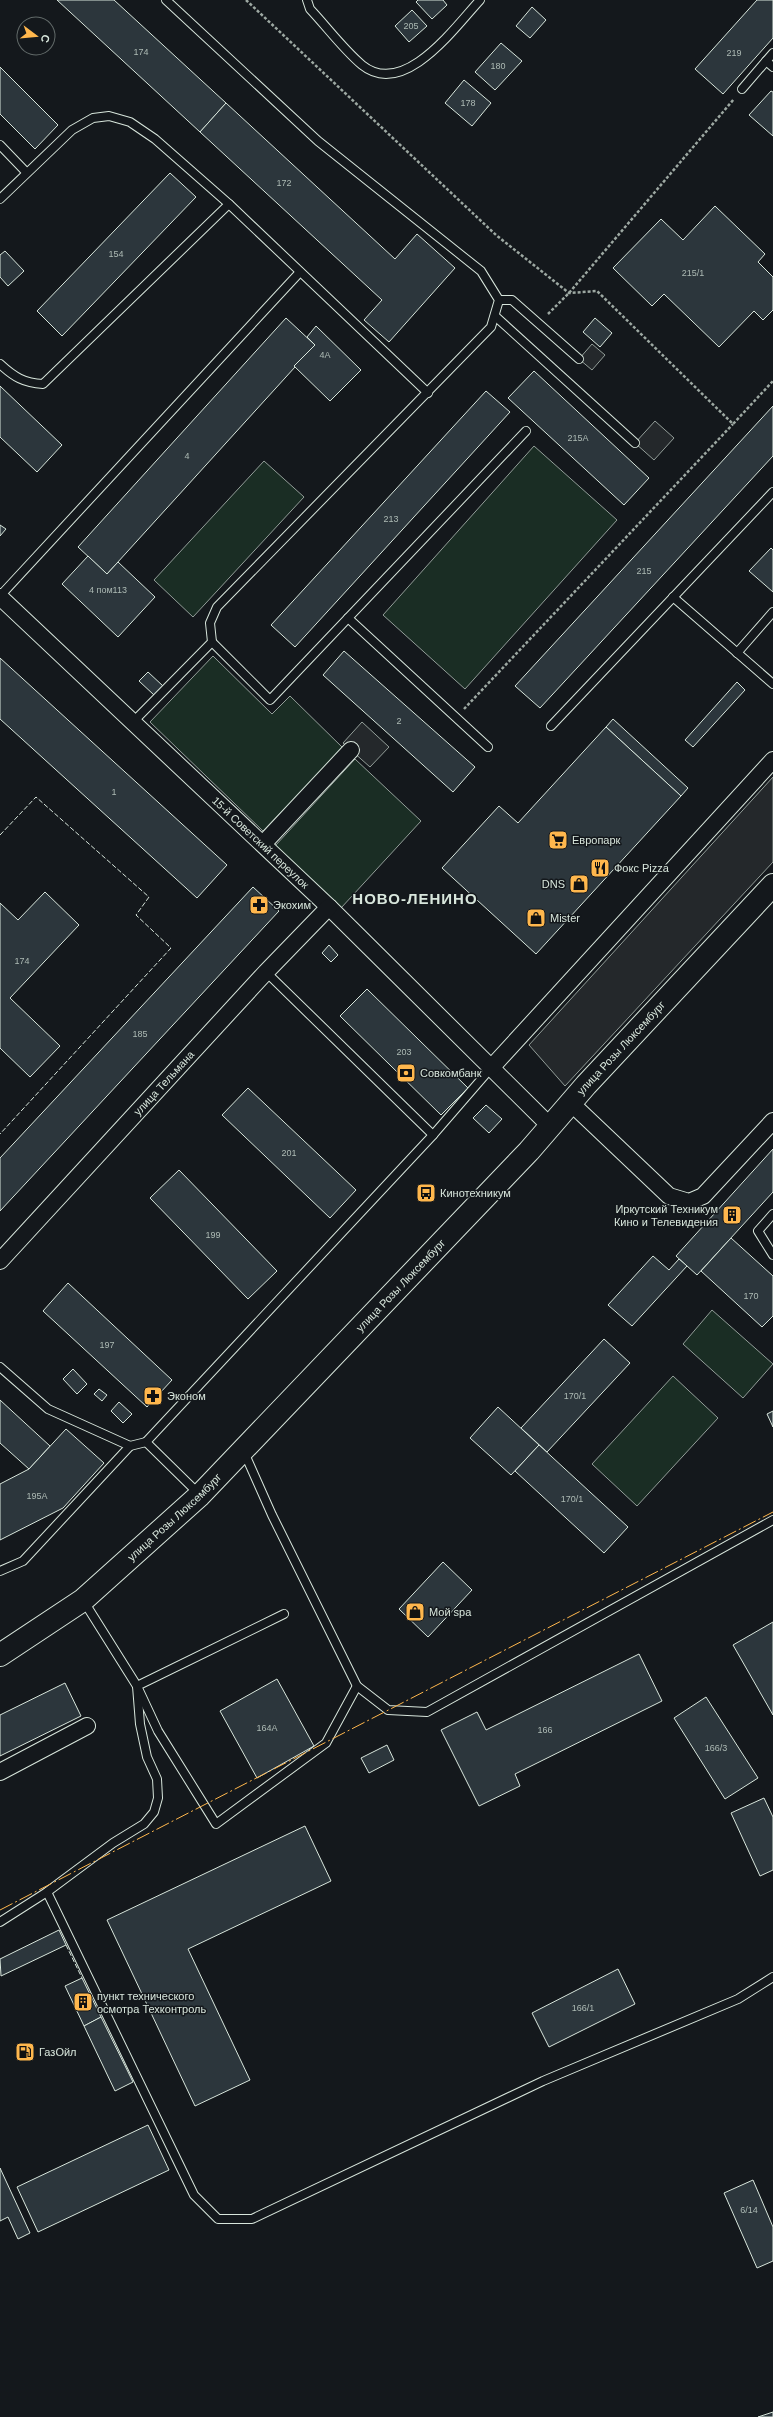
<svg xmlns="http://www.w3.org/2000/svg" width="773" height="2417" font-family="Helvetica,sans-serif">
<rect width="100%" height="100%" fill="#14181c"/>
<g fill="#1a2d24" stroke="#939e99">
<path d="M534,446L617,520L465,689L383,615Z"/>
<path d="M264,461L304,497L193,617L154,580Z"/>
<path d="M213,656L272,714L290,696L343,748L263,831L150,722Z"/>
<path d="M355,759L421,821L341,908L275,846Z"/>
<path d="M712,1310L773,1364L743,1398L683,1344Z"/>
<path d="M673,1376L718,1418L637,1506L592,1464Z"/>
</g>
<g fill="#24282b" stroke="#939e99">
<path d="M592,344L605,355L592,370L579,359Z"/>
<path d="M655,421L674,438L654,460L635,443Z"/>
<path d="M362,722L389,747L370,767L343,743Z"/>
<path d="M773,777V862L565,1086L529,1045Z"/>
</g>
<g fill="#2c363c" stroke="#d8e6dc">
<path d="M57,0H114L226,103L200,132Z"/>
<path d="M418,0H443L447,5L432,19L416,2Z"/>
<path d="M757,0H773V38L723,94L695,69Z"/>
<path d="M532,7L546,20L530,38L516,26Z"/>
<path d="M412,10L427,26L409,42L395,26Z"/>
<path d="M501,43L522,61L495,90L475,72Z"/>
<path d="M0,67L58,125L35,149L0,114Z"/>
<path d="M464,80L491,103L472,126L445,103Z"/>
<path d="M771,91L773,92V136L749,115Z"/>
<path d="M226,103L395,259L417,234L455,268L389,342L364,320L382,300L200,132Z"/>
<path d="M170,173L196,197L62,336L37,311Z"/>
<path d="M715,206L765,254L758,262L773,277V310L763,320L754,311L719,347L664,294L652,306L613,268L661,219L683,240Z"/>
<path d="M5,251L24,271L8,286L0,277V255Z"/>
<path d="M286,318L315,345L107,574L78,547Z"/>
<path d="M595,318L612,333L600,347L583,332Z"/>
<path d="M316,326L361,370L330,401L294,366L315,345L307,337Z"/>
<path d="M534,371L649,478L624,505L508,398Z"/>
<path d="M0,386L62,445L37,472L0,437Z"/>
<path d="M486,391L510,412L295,647L271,625Z"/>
<path d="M773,406V456L540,708L515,686Z"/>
<path d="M0,525L6,529L0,536Z"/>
<path d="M771,548L773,550V592L749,571Z"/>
<path d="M88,556L107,574L118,562L155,597L118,637L62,584Z"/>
<path d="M344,651L475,767L453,792L323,675Z"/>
<path d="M0,658L227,865L197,898L0,719Z"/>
<path d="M148,672L163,686L154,695L139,681Z"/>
<path d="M737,682L745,690L693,747L685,740Z"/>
<path d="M613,719L688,788L681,796L606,727Z"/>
<path d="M606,727L681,796L536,954L442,868L499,806L518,823Z"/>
<path d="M253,887L279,911L0,1211V1158Z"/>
<path d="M45,892L79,925L10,998L60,1046L30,1077L0,1048V903L18,920Z"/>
<path d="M329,945L338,955L331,962L322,953Z"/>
<path d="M367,989L468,1088L441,1115L340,1016Z"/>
<path d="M248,1088L356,1190L330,1218L222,1115Z"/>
<path d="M486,1105L502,1119L489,1133L473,1118Z"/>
<path d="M773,1149V1192L697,1275L676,1256Z"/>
<path d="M179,1170L277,1271L248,1299L150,1198Z"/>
<path d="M731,1238L773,1276V1316L762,1327L701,1271Z"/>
<path d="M653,1256L669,1270L679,1259L687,1266L632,1326L608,1305Z"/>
<path d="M68,1283L172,1380L147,1407L43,1311Z"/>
<path d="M604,1339L630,1363L547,1452L521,1428Z"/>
<path d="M73,1369L87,1384L77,1394L63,1379Z"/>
<path d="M99,1389L107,1395L102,1401L94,1394Z"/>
<path d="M0,1400L50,1446L29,1469L0,1443Z"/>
<path d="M119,1402L132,1414L123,1423L111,1411Z"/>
<path d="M498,1407L539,1445L511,1475L470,1438Z"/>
<path d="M773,1411V1427L767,1414Z"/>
<path d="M66,1429L104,1463L63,1508L0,1540V1484L29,1469Z"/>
<path d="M539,1445L628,1527L604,1553L515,1471Z"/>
<path d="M443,1562L472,1590L428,1637L399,1609Z"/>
<path d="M773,1622V1715L733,1645Z"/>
<path d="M639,1654L662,1701L515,1774L520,1786L479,1806L441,1730L477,1712L486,1730Z"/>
<path d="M277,1679L314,1746L257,1778L220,1711Z"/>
<path d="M65,1683L81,1716L0,1756V1715Z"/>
<path d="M706,1697L758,1778L725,1799L674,1718Z"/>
<path d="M387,1745L394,1760L369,1773L361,1758Z"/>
<path d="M764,1798L773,1817V1870L760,1876L731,1813Z"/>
<path d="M305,1826L331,1881L188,1949L250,2080L195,2106L107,1920Z"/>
<path d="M59,1930L66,1945L1,1976L0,1959Z"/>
<path d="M618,1969L635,2004L549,2047L532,2013Z"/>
<path d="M82,1978L101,2017L84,2026L65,1986Z"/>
<path d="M101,2017L133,2082L115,2091L84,2026Z"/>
<path d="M148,2125L169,2170L38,2232L17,2187Z"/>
<path d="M0,2168L30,2233L18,2239L8,2217L0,2221Z"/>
<path d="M753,2180L773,2227V2261L757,2268L724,2193Z"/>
<path d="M773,2412V2417H758Z"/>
</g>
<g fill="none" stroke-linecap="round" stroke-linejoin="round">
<g stroke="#d8e6dc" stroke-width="10">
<g id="lane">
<path d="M307,0L310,9C327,27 343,49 362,65C404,99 455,27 480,0"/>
<path d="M766,61L773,67"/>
<path d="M742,89L773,53"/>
<path d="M0,145L26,172"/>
<path d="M0,199L72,130L93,118L109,116L130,122L155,139L229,204L428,393"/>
<path d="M499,300H512L579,359"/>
<path d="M495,316L635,443"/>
<path d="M0,364C14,377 24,383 43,384L229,204"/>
<path d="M0,596L300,272"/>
<path d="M673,597L773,684"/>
<path d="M348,618L488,747"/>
<path d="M212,642L270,700L526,431"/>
<path d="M737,653L773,612"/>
<path d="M133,722L212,642L210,623L217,607L491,327L499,300L481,271L318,141L166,0"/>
<path d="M551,726L773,492"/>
<path d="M266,972L433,1135"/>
<path d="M773,1214L758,1231L773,1255"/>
<path d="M0,1367L48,1409L130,1446L146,1442"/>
<path d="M244,1452L272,1515L357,1686L388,1710L427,1712L773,1520"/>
<path d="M199,1494L146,1442L433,1135L491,1068"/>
<path d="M0,1571L23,1561L130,1446"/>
<path d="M284,1614L137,1686L158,1731L216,1824L326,1743L357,1686"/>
<path d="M47,1892L194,2195L218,2219H252L543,2081L738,1999L773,1977"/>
<path d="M0,1922L47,1892L113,1843L144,1824L154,1812L158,1798L157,1779L147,1757L140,1724L137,1686L83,1600"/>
</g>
</g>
<g stroke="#d8e6dc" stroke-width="18">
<g id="street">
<path id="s1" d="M0,597L329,907L551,1127"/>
<path d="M263,844L351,750"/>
<path d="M491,1068L773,760"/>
<path d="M572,1104L669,1196L689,1202L703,1196L773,1121"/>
<path id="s2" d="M0,1261L266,972L329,907"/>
<path d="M0,1772L87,1726"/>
</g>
</g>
<g stroke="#d8e6dc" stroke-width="24">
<g id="secondary">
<path id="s3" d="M0,1655L83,1600L200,1495L529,1151L586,1085L773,885"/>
</g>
</g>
<g stroke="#9da8a2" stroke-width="2.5" stroke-dasharray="3 2" stroke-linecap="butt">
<path d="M246,0L496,235L569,293L597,291L733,424L773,381"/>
<path d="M548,314L569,293L734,99"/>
<path d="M464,709L733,424"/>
</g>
<use href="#lane" stroke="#14181c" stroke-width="8"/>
<use href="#street" stroke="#14181c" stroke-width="16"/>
<use href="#secondary" stroke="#14181c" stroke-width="22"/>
<g stroke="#d8e6dc" stroke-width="1" stroke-dasharray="5 2" stroke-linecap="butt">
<path d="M0,835L36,797L149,897L136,915L171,948L0,1134"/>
<path d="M66,1945L82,1978"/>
</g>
<path stroke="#ffb74d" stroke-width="1" stroke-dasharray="14 3 2 3" stroke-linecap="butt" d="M0,1910L773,1512"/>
</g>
<defs>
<g id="supermarket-square" transform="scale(1)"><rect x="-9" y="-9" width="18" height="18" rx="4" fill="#ffb74d" stroke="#14181c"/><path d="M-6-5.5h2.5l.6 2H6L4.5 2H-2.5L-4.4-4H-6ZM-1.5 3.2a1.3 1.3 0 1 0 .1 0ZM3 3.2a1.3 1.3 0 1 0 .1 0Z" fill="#111"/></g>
<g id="restaurant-square" transform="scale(1)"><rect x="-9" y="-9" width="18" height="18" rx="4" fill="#ffb74d" stroke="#14181c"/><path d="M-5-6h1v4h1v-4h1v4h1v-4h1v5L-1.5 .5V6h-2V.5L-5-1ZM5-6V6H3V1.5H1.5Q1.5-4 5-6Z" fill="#111"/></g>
<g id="shop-square" transform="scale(1)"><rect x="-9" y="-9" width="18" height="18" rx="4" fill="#ffb74d" stroke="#14181c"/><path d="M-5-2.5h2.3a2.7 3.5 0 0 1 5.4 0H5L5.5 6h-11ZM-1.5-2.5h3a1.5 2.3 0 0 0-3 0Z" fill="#111"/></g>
<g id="pharmacy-square" transform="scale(1)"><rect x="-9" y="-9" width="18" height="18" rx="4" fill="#ffb74d" stroke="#14181c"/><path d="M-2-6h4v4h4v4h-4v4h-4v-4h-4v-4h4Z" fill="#111"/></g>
<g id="bank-square" transform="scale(1)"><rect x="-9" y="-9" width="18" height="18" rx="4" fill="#ffb74d" stroke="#14181c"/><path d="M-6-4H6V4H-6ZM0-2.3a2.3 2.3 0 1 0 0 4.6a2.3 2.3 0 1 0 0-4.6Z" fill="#111"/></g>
<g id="bus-square" transform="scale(1)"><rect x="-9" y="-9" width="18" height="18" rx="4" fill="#ffb74d" stroke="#14181c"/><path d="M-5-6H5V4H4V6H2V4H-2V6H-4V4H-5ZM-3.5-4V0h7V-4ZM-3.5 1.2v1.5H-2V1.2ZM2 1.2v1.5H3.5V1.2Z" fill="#111"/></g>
<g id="building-square" transform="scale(1)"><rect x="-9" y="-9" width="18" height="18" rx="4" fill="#ffb74d" stroke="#14181c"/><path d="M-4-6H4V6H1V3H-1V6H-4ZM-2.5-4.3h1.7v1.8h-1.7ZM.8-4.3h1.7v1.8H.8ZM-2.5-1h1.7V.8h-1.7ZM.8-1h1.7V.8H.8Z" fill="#111"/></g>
<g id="fuel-square" transform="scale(1)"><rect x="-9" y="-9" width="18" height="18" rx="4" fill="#ffb74d" stroke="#14181c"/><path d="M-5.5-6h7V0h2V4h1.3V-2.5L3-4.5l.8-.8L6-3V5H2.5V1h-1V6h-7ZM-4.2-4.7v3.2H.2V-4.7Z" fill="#111"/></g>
</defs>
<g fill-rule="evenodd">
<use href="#supermarket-square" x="558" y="840"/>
<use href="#restaurant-square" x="600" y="868"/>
<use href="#shop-square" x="579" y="884"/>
<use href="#pharmacy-square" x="259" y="905"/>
<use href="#shop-square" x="536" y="918"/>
<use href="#bank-square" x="406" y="1073"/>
<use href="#bus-square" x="426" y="1193"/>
<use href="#building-square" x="732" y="1215"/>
<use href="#pharmacy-square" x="153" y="1396"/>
<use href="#shop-square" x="415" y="1612"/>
<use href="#building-square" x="83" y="2002"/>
<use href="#fuel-square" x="25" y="2052"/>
</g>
<g text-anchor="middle" stroke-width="3" stroke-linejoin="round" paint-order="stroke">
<g font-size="9" fill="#adbab4">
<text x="411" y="29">205</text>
<text x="141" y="55">174</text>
<text x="734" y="56">219</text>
<text x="498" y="69">180</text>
<text x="468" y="106">178</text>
<text x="284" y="186">172</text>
<text x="116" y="257">154</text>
<text x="693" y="276">215/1</text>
<text x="325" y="358">4А</text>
<text x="578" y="441">215А</text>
<text x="187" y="459">4</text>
<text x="391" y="522">213</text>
<text x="644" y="574">215</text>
<text x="108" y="593">4 пом113</text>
<text x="399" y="724">2</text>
<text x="114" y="795">1</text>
<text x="22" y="964">174</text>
<text x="140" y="1037">185</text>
<text x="404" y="1055">203</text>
<text x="289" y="1156">201</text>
<text x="213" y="1238">199</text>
<text x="751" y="1299">170</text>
<text x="107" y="1348">197</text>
<text x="575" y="1399">170/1</text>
<text x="37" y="1499">195А</text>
<text x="572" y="1502">170/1</text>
<text x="267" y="1731">164А</text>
<text x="545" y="1733">166</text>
<text x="716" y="1751">166/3</text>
<text x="583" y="2011">166/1</text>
<text x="749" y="2213">6/14</text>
</g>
<g font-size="11" fill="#d8e6dc" stroke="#14181c" text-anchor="start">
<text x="572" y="844">Европарк</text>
<text x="614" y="872">Фокс Pizza</text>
<text x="565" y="888" text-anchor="end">DNS</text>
<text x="273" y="909">Экохим</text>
<text x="550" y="922">Mister</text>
<text x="420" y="1077">Совкомбанк</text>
<text x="440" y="1197">Кинотехникум</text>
<text x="718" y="1213" text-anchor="end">Иркутский Техникум<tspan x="718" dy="13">Кино и Телевидения</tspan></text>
<text x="167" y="1400">Эконом</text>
<text x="429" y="1616">Мой spa</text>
<text x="97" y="2000">пункт технического<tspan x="97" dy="13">осмотра Техконтроль</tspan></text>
<text x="39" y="2056">ГазОйл</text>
</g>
<g font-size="11" fill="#d8e6dc" stroke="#14181c">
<text dy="4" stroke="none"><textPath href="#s1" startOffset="358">15-й Советский переулок</textPath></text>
<text dy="4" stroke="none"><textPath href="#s3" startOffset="871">улица Розы Люксембург</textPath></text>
<text dy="4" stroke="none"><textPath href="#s2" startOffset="242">улица Тельмана</textPath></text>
<text dy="4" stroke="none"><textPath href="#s3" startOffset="547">улица Розы Люксембург</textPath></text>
<text dy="4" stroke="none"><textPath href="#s3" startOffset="223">улица Розы Люксембург</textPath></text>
</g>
<g font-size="15" font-weight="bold" letter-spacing="1" fill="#d8e6dc" stroke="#14181c">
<text x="415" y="904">НОВО-ЛЕНИНО</text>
</g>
</g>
<g transform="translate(36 36) rotate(106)"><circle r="19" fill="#14181c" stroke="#626a69"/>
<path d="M0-3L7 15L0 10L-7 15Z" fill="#ffb74d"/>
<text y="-6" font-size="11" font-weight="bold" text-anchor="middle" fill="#d8e6dc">С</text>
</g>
</svg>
